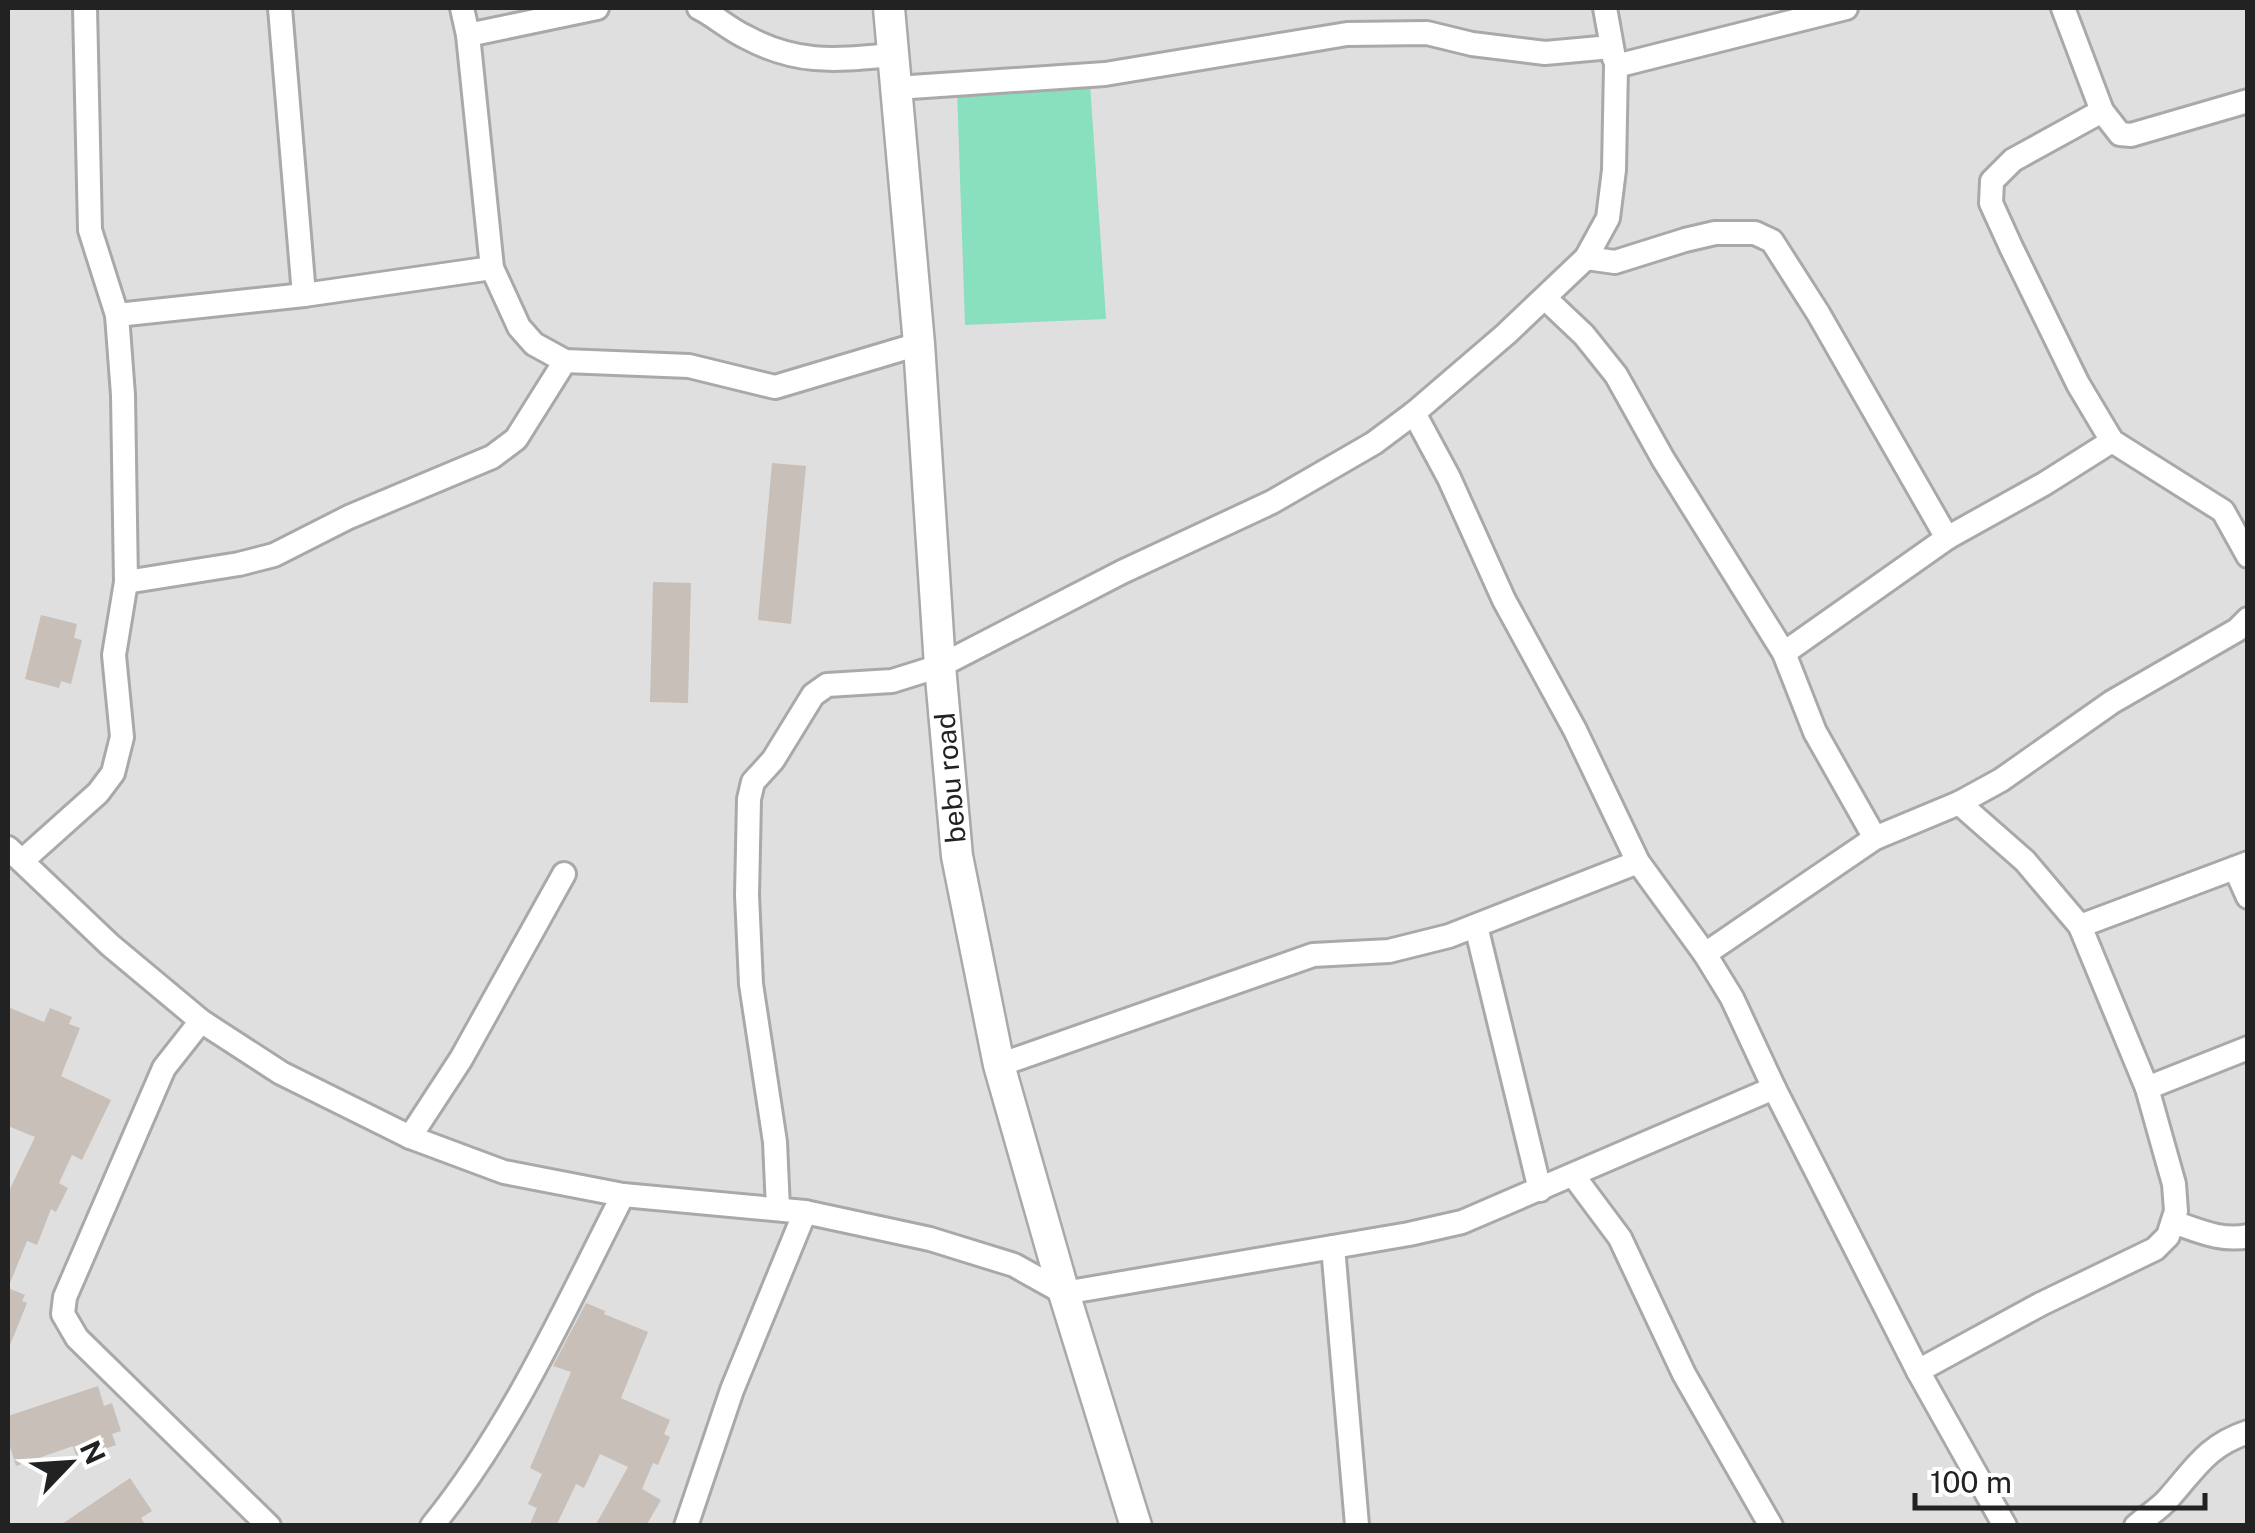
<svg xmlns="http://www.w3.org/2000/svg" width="2255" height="1533" font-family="'Public Sans',sans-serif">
<rect width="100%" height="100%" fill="#f2efe9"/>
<rect fill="#e0dfdf" x="8" y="8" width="2239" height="1517"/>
<path fill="#88e0be" d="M1090,84L1106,319L965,325L957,89Z"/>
<g fill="#c7bfb8">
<path d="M772,463L806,466L791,624L758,620Z"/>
<path d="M653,582L691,583L688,703L650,702Z"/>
<path d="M41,615L77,624L74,638L82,640L71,684L61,681L59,688L25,679Z"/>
<path d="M8,1007L44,1022L50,1008L72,1017L69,1024L80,1028L61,1076L111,1100L82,1160L72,1155L59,1183L68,1188L56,1212L51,1209L37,1245L27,1241L8,1288V1193L35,1137L8,1126Z"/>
<path d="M8,1288L25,1295L22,1301L27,1303L8,1350Z"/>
<path d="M586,1303L605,1311L604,1314L648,1332L621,1398L670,1420L664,1434L670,1437L658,1465L653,1463L642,1489L661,1500L646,1526H595L628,1467L600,1454L584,1488L576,1484L556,1526H529L537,1508L528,1504L542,1474L530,1468L571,1372L553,1366Z"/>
<path d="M98,1386L104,1406L112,1403L121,1431L112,1434L116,1445L77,1458L73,1446L16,1466L8,1440V1416Z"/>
<path d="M130,1478L152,1511L141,1518L146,1526H59Z"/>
</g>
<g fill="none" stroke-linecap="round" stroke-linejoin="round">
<g stroke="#a9a9a9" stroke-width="28">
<g id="minor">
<path d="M280,8L304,295"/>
<path d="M462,8L468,35L492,268L519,327L534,344L565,361L689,366L775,387L919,344"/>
<path d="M699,8C715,16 729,29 746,37C798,65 836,60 893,55"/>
<path d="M1605,8L1614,58"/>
<path d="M2063,8L2102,111L2120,134L2131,135L2248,101"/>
<path d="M468,35L597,8"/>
<path d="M896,88L1105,74L1347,34L1427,33L1472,44L1545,53L1611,47"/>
<path d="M2102,111L2013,160L1992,181L1991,203L2011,247L2078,384L2112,441L2223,511L2248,556"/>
<path d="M1586,258L1615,262L1685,240L1715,233H1755L1772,241L1818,313L1947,538"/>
<path d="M1546,299L1584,335L1616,375L1663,459L1784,653L1815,732L1875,838"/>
<path d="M117,315L304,295L492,268"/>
<path d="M1414,413L1449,478L1504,600L1575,730L1638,862L1705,954L1732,998L1774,1088"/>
<path d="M126,582L239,564L274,555L349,517L492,457L516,439L565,361"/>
<path d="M1784,653L1947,538L2044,484L2112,441"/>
<path d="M8,848L110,945L201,1021L281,1073L410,1137L504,1172L623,1195L805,1212L930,1239L1014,1265L1064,1293L1409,1234L1462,1222L1774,1088L1918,1371L2005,1526"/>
<path d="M22,861L98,793L113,773L122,737L114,655L126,582L123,395L117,315L90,230L85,8"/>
<path d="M2235,868L2248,897"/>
<path d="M1476,926L1540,1190"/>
<path d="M2080,926L2248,863"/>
<path d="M1705,954L1875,838L1959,803L2001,780L2112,702L2237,630L2248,619"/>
<path d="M201,1021L164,1068L65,1297L63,1314L77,1338L269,1526"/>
<path d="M999,1065L1313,955L1389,951L1449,936L1638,862"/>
<path d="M2147,1088L2248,1048"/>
<path d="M410,1137L461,1059L564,874"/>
<path d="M1573,1175L1620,1238L1684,1374L1771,1526"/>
<path d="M778,1209L775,1142L751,984L747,895L749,799L753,782L773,760L813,695L827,685L892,681L940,666L1122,572L1272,502L1374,443L1414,413L1506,334L1586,258L1608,218L1614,170L1616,66L1846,8"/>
<path d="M2173,1222C2197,1230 2222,1242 2248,1236"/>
<path d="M1333,1247L1357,1525"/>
<path d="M1918,1371L2041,1304L2155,1249L2168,1236L2176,1211L2174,1184L2147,1088L2080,926L2025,861L1959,803"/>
<path d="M432,1526C513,1426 565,1308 623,1195"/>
<path d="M686,1526L732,1390L805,1212"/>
<path d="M2136,1526C2146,1517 2159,1509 2168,1499C2195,1469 2206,1446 2248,1432"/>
</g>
</g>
<g stroke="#a9a9a9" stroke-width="35">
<path id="tertiary" d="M889,8L919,344L940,666L957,856L999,1065L1064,1293L1136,1526"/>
</g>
<use href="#minor" stroke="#fff" stroke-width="22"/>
<use href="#tertiary" stroke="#fff" stroke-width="30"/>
</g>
<g text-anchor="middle" stroke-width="8" stroke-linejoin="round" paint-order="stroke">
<g font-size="28" fill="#222" stroke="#fff">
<text transform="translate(950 778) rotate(-95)" y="10">bebu road</text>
</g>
</g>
<rect width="2255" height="1533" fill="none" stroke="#222222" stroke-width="20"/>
<g transform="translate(70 1463) rotate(65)" stroke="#ffffff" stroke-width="8" paint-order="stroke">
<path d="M0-8L18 38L0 25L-18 38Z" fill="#222222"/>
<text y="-15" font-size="28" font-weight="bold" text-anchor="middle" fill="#222222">N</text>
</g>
<path d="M1915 1493v15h290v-15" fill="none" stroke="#222222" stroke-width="5"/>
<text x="1930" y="1493" font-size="30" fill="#222222" stroke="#ffffff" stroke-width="8" paint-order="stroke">100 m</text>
</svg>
